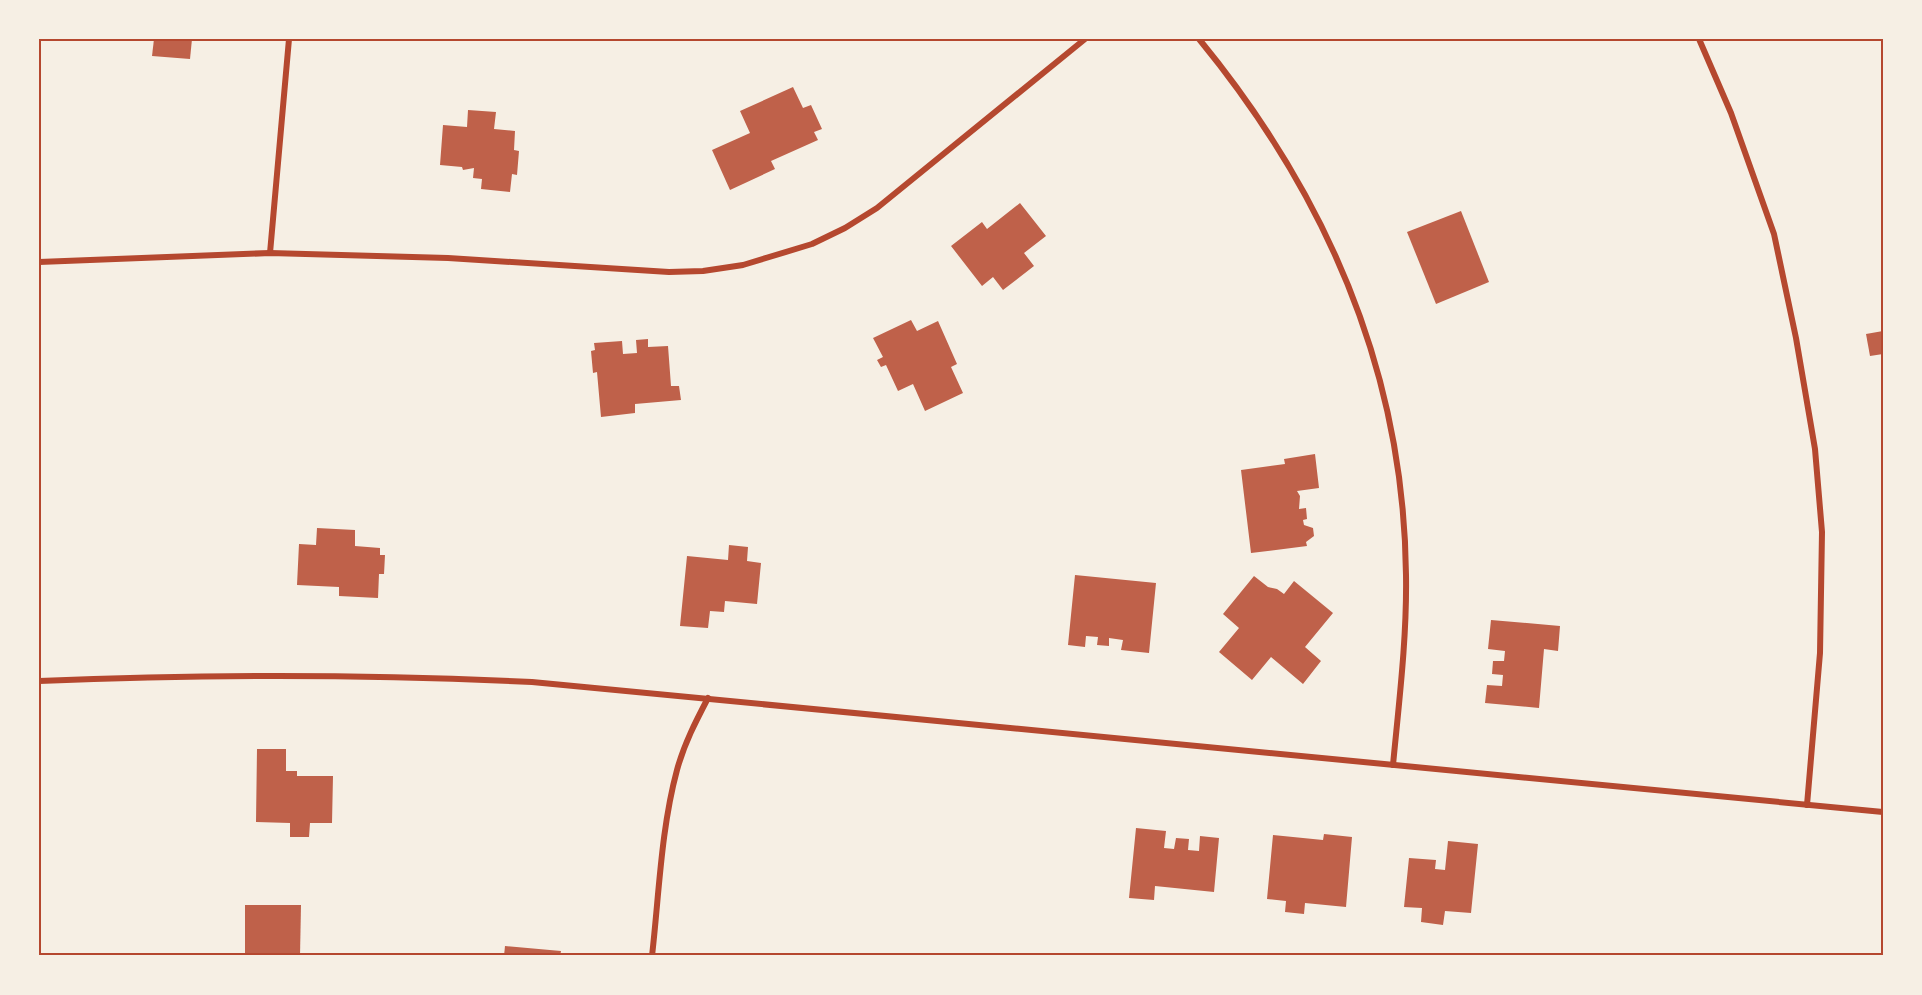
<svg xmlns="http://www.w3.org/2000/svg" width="1922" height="995" font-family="'Varela Round',sans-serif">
<rect width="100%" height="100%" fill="#f6efe4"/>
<g fill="#bf614a">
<path d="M154,39H192L190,59L152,56Z"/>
<path d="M793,87L803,108L811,105L822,129L814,132L818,140L771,161L775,169L730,190L712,150L750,133L740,111Z"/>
<path d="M468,110L496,112L494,129L515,131L514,150L519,151L517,175L512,174L510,192L481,189L482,179L473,178L474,168L463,170L462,167L440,165L443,125L467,127Z"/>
<path d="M1020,203L1046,236L1024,253L1034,266L1003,290L993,277L982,286L951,246L982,222L987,229Z"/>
<path d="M1461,211L1489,282L1436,304L1407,232Z"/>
<path d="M911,320L917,331L938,321L957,364L951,367L963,393L925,411L913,384L898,391L886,365L881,367L877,360L883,357L873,338Z"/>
<path d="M1883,331V354L1870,356L1866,334Z"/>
<path d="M648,339V347L668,346L671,386H679L681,400L635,404V413L601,417L597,372L593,373L591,351L595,350L594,343L622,341L623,354L637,353L636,340Z"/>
<path d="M1315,454L1319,488L1297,491L1300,496L1299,509L1306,508L1307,519L1303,520L1304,525L1313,528L1314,536L1306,542L1307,546L1251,553L1241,470L1285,464L1284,459Z"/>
<path d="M317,528L355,530V546L380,548V555H385L384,574H379L378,598L339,596V587L297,585L299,544L316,545Z"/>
<path d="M729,545L748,547L747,561L761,563L757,604L725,601L724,612L710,611L708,628L680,626L687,556L728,560Z"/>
<path d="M1075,575L1156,583L1149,653L1121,650L1123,640L1109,638V646L1097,645L1098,637L1086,636L1085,647L1068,645Z"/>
<path d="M1254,576L1268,587L1277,589L1284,594L1294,581L1333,613L1305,647L1321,661L1303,684L1271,657L1252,680L1219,652L1239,628L1223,614Z"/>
<path d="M1491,620L1560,626L1558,651L1544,649L1539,708L1485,703L1487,685L1502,686L1503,675L1492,674L1493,661H1504L1505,651L1488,649Z"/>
<path d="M257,749H286V771H297V776H333L332,823H310L309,837H290V823L256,822Z"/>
<path d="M1136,828L1166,831L1164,848L1174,849L1176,838L1189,839L1188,850L1199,851L1200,836L1219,838L1214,892L1155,886L1154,900L1129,898Z"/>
<path d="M1324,834L1352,837L1346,907L1305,903L1304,914L1285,912L1286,901L1267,899L1273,835L1323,840Z"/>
<path d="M1448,841L1478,844L1471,913L1445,911L1443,925L1421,922L1422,908L1404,907L1409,858L1436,860L1435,869L1445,870Z"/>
<path d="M245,905H301L300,956H245Z"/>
<path d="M505,946L561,951L560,956H504Z"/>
</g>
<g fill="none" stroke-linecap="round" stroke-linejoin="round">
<g stroke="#b5482f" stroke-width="6">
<path d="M1199,39C1327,195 1404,371 1406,575C1407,638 1399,702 1393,765"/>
<path d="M1699,39L1731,113L1774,234L1796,338L1815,449L1822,532L1820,653L1807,805"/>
<path d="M270,253L289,39"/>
<path d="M39,262L270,253L448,258L669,272L703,271L743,265L812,244L845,228L877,208L1085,39"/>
<path d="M39,681C203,674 367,674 532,682L1883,812"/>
<path d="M652,956C659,895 661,829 677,770C684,744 696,721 708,698"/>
</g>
</g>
<rect width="1922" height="995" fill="none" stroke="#f6efe4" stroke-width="81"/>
<rect x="40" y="40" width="1842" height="914" fill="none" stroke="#b5482f" stroke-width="2"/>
</svg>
